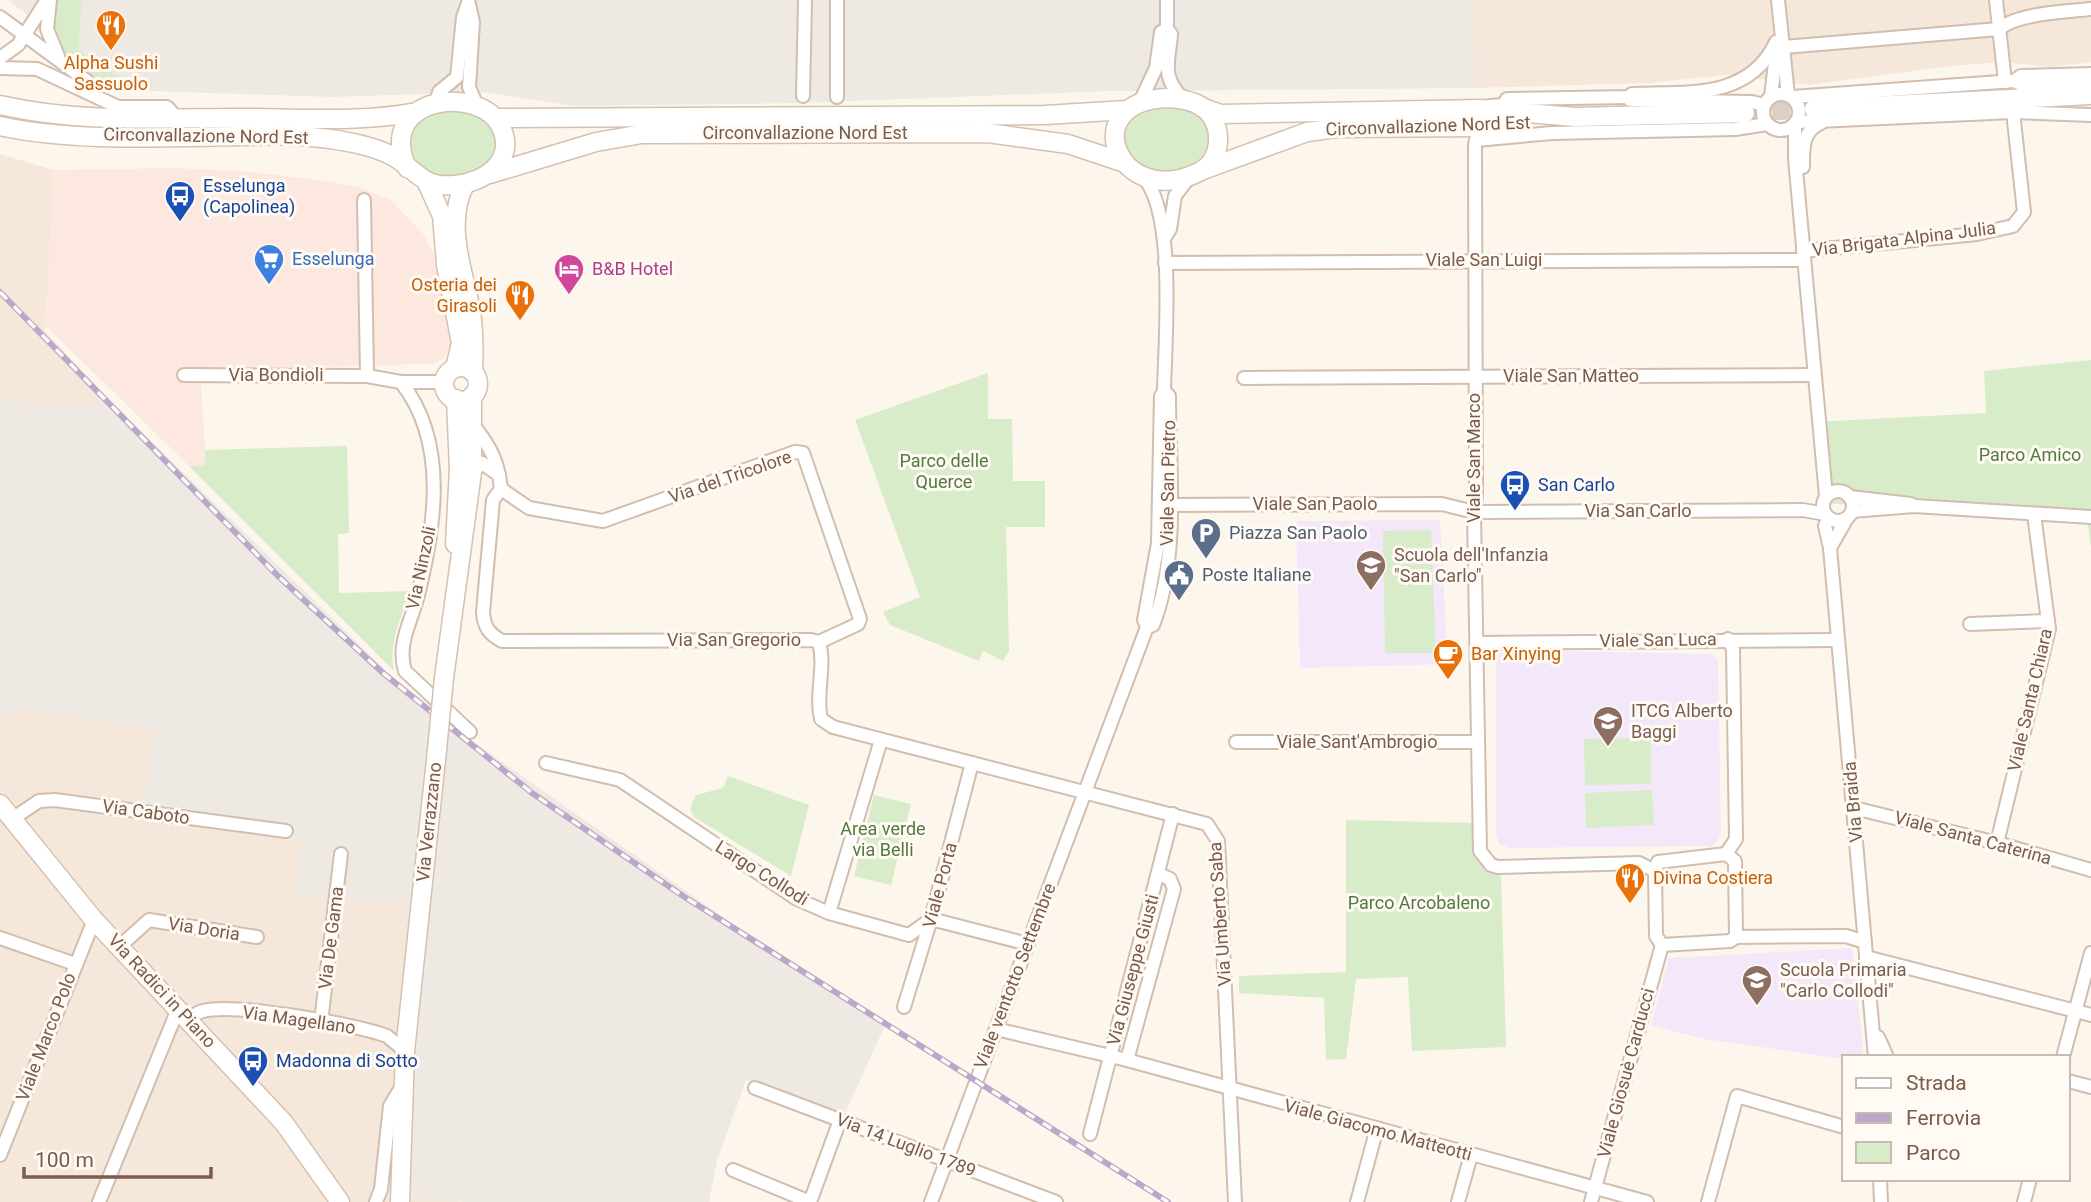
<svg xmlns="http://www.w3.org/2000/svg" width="2091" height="1202" font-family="Roboto,sans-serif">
<rect width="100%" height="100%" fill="#fdf6ec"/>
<g fill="#f5e8da">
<path d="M1473,0H2091V62L2050,67L2003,62L1951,66L1808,85L1726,75L1649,83L1475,88Z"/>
<path d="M0,154L54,170L45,331L101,392L89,406L0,401Z"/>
<path d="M17,708L155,729L141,814L301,841L295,893L422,905L395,1195L466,1202H0V719Z"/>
</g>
<path fill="#fde8e0" d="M174,168L242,171L327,181L361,188L391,200L424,235L434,256L454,335L444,359L432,364L200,369L206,465L189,466L45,325L54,170Z"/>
<g fill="#efe9e4">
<path d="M8,0H1473L1475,88L1111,91L802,103L574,106L483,92L332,97L151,91L100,70Z"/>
<path d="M101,392L422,706L817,983L887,1021L843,1118L746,1080L717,1161L709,1202H466L394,1195L422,905L295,893L301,841L141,814L155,729L18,708L0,719V401L89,406Z"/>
</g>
<g fill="#f3e8fa">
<path d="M1440,520L1448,664L1300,668L1296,521Z"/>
<path d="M1496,650L1712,654L1718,661L1721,834L1718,840L1713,846L1509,848L1499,844L1496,834Z"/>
<path d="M1852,948L1864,1057L1844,1059L1704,1039L1651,1025L1669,958Z"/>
</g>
<g fill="#d8ecc9">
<path d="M54,0H82L78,49C103,70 119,81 152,82V86C113,87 59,74 51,28C50,19 53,8 54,0Z"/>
<path d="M1181,105C1229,127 1213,177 1162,174C1153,173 1140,166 1131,163L1121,136C1133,104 1151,108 1181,105Z"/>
<path d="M450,109L466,110L483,118L494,130L497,143L494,158L482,172L448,179L425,173L408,156L412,124L429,113Z"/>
<path d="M2091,360V548L2087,518L1821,503L1815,422L1986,413L1984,371Z"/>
<path d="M988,373V419H1012L1013,481H1045V527H1006L1009,651L1003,661L983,651L979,661L890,625L883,612L920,597L855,420Z"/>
<path d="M347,446L349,533L338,534L339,593L411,591C401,617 388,643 394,671L189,466L205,465V450Z"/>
<path d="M1431,530L1436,653H1385L1383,531Z"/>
<path d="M1651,738V784L1585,785L1584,739Z"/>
<path d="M728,776L809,805L791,876L694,817L690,809L696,795L723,788Z"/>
<path d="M1652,790L1654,825L1586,828L1585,793Z"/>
<path d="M874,795L911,804L891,885L854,876Z"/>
<path d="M1346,820L1474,823V853L1487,873L1501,875L1506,1047L1412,1051L1408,977L1356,979L1346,1059L1326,1060L1324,998L1239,993V976L1346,972Z"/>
</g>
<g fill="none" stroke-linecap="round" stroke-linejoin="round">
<path stroke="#dcd0c4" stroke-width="18" stroke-dasharray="18 9" stroke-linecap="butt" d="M1745,113L1814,109"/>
<g stroke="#d1beb0" stroke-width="16">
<g id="street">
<path d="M50,0L47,29L58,56"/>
<path d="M468,0L473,22L469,87L477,106"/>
<path d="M1167,0V29L1171,34C1169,63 1160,76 1184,100"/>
<path d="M1778,0L1788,95"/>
<path d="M1996,0L2005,82"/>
<path d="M0,17L87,81L97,97"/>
<path d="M1784,47L1999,29C2018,13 2066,12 2091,9"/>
<path d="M0,58L18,45L47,0"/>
<path d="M0,68L37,69L118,107H167L177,118"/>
<path d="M2014,81L2024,86H2091"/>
<circle cx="1781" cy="112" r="18"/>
<path d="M803,96L805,0"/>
<path d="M1771,96L1777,47"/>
<path d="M837,97V0"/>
<path d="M1792,97L2014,81L2021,76L2091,74"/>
<path d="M1630,100L1752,102L1764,105"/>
<path d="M1140,102L1156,68L1161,32L1167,29"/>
<path d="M436,104L439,92L457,77L463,17L467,6"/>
<path d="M1490,106L1503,105L1507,99L1628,97L1632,94C1687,92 1749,100 1776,42"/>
<path d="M1796,122L2013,112L2091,115"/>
<path d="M1795,124V159L1826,496"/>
<path d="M1803,167C1803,148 1802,131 1821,123"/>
<path d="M1144,178C1176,215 1165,341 1164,391L1161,396L1158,543L1144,620L1147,627"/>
<path d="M364,200L367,376"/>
<path d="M1165,237L1170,229L1175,196L1190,176"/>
<path d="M1803,251L1977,234L2013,226L2024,212L2013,112"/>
<path d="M1165,263L1803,260"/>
<path d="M184,375L367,376L401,382H445"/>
<path d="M1244,378L1814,375"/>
<path d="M401,382C449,443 435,528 417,599C410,624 397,645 405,671L470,732"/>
<path d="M474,426C491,448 498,461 501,489L529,508L603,521L795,452L803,453L860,619L858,624L819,642"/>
<path d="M472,472L482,463L499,475"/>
<path d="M501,489L493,500L483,612C484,627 489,634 502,641L811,640L819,642C826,667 815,694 821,719L833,727L1207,824L1218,841L1235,1202"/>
<circle cx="1838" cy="506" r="15"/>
<path d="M1850,497L1911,504"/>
<path d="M1852,511L1914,506L2091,517"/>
<path d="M1159,513L1169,505L1442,504L1474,512L1803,510L1825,514"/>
<path d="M1828,518L1825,526L1830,548L1875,1057"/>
<path d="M1830,548L1847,518"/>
<path d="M1970,624L2048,621"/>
<path d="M1147,627L1153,625C1180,556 1169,470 1169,396L1164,391"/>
<path d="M1477,643L1838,640"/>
<path d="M1236,742H1478"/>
<path d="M546,763L620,780L797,899L829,913L909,935L931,919L1028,944"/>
<path d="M1854,808L1997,843L2091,870"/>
<path d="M12,819L39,801L55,800L286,831"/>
<path d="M1997,843L2049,629L2034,514"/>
<path d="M1726,854L1735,861L1736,937L1730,941L1662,945L1656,936L1655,871L1658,862Z"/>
<path d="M1726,854L1736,839L1733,649L1728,639"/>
<path d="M1655,871L1639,863L1498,867L1491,865L1480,851L1474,512L1476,496L1475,145L1476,140L1552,133L1735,129L1767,124"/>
<path d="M829,913L881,740"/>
<path d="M1736,937L1846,936L1865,942"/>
<path d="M0,938L75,964"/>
<path d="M120,946L149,920L257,937"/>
<path d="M1866,957L2091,1015"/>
<path d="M904,1007L931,919L972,763"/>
<path d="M189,1020C193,1016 198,1012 203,1011C235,1003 344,1023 378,1033L387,1036L405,1051"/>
<path d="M321,1022L341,854"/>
<path d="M996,1029L1127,1060L1647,1202"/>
<path d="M1878,1037L1887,1057"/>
<path d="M2063,1057L2091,953"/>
<path d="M1127,1060L1174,889L1170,879L1159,874"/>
<path d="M2068,1081L2091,1087"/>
<path d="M755,1088L1056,1202"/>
<path d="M1090,1134L1173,814"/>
<path d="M0,1155L94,920"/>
<path d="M733,1170L810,1202L840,1120"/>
<path d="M1880,1179L1881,1202"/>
<path d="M99,1202L178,1009"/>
<path d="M376,1202L381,1189L390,1106L402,1086"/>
<path d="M931,1202L1147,627"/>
<path d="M1357,1202L1377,1128"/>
<path d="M1458,1202L1471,1155"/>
<path d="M1591,1202L1662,945"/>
<path d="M1708,1202L1737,1096L1844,1127"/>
<path d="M2024,1202L2030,1179"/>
</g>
</g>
<g stroke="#d6c0b0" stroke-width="21">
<g id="secondary">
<path d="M1168,98C1180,99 1193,100 1204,108C1224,125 1223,160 1199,172C1119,212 1073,101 1168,98Z"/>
<path d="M0,105C79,123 160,118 240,118C298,118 360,123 417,112"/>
<path d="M1203,108L1221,114L1481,109L1575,117L1745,113"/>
<path d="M1814,109L2091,95"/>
<path d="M495,118L1045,115L1127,110"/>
<path d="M0,126C71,142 164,137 238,136C262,136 288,134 312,137C337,139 373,145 394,157C418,171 422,188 454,185C484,183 517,161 501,127C481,84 375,95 407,168"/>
<path d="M1203,170L1307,132L1337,128L1481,127L1510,123"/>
<path d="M490,174L596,142L642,134L988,133L1068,144L1122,162"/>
<path d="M427,183L442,216L446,265L461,343L455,368"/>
<path d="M465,184C445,222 462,267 470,306C474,328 474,350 473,372"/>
<circle cx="461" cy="384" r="17"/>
<path d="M455,544L459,469L456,399"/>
<path d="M444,678L472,472V396"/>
<path d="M0,804L94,920L284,1123L340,1202"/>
<path d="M400,1202L405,1051L437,750"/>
</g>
</g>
<use href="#street" stroke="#fff" stroke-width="12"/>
<use href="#secondary" stroke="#fff" stroke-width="18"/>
<g stroke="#b9a8c9" stroke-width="6">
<path id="rail" d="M0,292L278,576L383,673L532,793L683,896L1168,1202"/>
</g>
<use href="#rail" stroke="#fffaf3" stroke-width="3.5" stroke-dasharray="10" stroke-linecap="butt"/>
<g stroke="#d6c0b0" stroke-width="21" stroke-linecap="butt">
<path id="secondary-bridge" d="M437,750L444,678"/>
</g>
<use href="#secondary-bridge" stroke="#fff" stroke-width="18"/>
</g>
<defs>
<g id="restaurant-pin" transform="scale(1.575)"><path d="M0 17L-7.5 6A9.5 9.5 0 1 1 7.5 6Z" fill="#e8710a" stroke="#fffaf3"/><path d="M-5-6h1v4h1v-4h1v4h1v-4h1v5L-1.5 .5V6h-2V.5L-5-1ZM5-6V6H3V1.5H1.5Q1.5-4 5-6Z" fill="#fff"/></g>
<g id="bus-pin" transform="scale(1.575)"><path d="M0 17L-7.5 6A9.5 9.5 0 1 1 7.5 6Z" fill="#1a4fb4" stroke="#fffaf3"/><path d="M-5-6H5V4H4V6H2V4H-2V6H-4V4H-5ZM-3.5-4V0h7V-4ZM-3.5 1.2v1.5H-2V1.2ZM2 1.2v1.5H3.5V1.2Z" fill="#fff"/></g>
<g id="supermarket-pin" transform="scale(1.575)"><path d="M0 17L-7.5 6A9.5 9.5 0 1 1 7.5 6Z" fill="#3f7fe0" stroke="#fffaf3"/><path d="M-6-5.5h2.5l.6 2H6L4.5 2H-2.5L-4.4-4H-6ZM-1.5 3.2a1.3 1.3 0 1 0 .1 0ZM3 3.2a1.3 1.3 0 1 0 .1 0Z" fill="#fff"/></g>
<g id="hotel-pin" transform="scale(1.575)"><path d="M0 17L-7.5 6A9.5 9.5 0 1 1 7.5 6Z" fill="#d1479c" stroke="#fffaf3"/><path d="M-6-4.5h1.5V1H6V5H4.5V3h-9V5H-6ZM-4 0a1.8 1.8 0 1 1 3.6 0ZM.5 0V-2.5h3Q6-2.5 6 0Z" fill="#fff"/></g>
<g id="parking-pin" transform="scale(1.575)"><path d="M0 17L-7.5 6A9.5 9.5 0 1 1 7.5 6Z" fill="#5c6f8a" stroke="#fffaf3"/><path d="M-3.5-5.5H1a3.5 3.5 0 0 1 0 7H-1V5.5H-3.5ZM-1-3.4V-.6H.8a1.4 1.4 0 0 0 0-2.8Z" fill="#fff"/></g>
<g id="school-pin" transform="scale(1.575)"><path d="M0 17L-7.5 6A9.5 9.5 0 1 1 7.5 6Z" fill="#8d6e63" stroke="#fffaf3"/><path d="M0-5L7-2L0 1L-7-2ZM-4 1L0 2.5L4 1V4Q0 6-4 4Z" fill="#fff"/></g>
<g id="civic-pin" transform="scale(1.575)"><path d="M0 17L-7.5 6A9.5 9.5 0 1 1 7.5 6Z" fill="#5c6f8a" stroke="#fffaf3"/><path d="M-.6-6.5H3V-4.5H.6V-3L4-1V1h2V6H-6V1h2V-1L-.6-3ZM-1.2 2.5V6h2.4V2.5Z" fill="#fff"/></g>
<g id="cafe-pin" transform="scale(1.575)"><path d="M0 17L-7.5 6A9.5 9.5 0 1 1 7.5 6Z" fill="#e8710a" stroke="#fffaf3"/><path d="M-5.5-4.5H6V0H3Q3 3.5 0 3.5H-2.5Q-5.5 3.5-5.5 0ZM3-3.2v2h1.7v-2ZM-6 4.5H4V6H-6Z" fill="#fff"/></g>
</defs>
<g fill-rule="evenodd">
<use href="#restaurant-pin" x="111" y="25"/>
<use href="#bus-pin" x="180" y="196"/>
<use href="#supermarket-pin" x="269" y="259"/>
<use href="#hotel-pin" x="569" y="269"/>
<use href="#restaurant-pin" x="520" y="295"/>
<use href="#bus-pin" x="1515" y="485"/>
<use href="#parking-pin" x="1206" y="533"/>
<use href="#school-pin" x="1371" y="565"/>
<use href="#civic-pin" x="1179" y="575"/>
<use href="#cafe-pin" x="1448" y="654"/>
<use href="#school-pin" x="1608" y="721"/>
<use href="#restaurant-pin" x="1630" y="878"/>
<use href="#school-pin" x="1757" y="980"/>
<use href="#bus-pin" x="253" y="1061"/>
</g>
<g text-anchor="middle" stroke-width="6" stroke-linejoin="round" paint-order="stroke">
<g font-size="18" fill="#c56008" stroke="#fffaf3" text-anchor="start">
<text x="111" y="69" text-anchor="middle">Alpha Sushi<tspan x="111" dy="21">Sassuolo</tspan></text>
<text x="497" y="291" text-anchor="end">Osteria dei<tspan x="497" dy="21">Girasoli</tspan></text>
<text x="1471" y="660">Bar Xinying</text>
<text x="1653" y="884">Divina Costiera</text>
</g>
<g font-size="18" fill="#7a5c4d" stroke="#fffaf3">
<text transform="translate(1428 126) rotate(-2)" y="6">Circonvallazione Nord Est</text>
<text x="805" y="139">Circonvallazione Nord Est</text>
<text transform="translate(206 136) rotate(1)" y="6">Circonvallazione Nord Est</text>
<text transform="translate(1904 239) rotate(-7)" y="6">Via Brigata Alpina Julia</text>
<text x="1484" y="266">Viale San Luigi</text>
<text x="276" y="381">Via Bondioli</text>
<text x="1571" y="382">Viale San Matteo</text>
<text transform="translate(1474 458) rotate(-90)" y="6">Viale San Marco</text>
<text transform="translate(730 477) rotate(-19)" y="6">Via del Tricolore</text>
<text transform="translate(1168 483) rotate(-89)" y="6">Viale San Pietro</text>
<text x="1315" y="510">Viale San Paolo</text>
<text x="1638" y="517">Via San Carlo</text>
<text transform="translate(421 568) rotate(-78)" y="6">Via Ninzoli</text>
<text x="734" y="646">Via San Gregorio</text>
<text transform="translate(1658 640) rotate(-1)" y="6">Viale San Luca</text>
<text transform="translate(2030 700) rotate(-77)" y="6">Viale Santa Chiara</text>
<text x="1357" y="748">Viale Sant'Ambrogio</text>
<text transform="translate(1853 802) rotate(-95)" y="6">Via Braida</text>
<text transform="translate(146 812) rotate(8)" y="6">Via Caboto</text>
<text transform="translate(429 822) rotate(-84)" y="6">Via Verrazzano</text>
<text transform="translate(1973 838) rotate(15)" y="6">Viale Santa Caterina</text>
<text transform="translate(762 873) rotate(32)" y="6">Largo Collodi</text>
<text transform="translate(940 885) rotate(-75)" y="6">Viale Porta</text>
<text transform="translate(1220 914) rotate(-94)" y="6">Via Umberto Saba</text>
<text transform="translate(204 929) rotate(9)" y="6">Via Doria</text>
<text transform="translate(331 938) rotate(-83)" y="6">Via De Gama</text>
<text transform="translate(1133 970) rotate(-75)" y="6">Via Giuseppe Giusti</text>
<text transform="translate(1015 976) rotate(-69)" y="6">Viale ventotto Settembre</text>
<text transform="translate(162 991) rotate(47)" y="6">Via Radici in Piano</text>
<text transform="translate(299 1020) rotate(8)" y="6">Via Magellano</text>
<text transform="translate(46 1037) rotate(-69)" y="6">Viale Marco Polo</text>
<text transform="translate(1626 1073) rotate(-75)" y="6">Viale Giosuè Carducci</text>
<text transform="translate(1378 1130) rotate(15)" y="6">Viale Giacomo Matteotti</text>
<text transform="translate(906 1145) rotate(21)" y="6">Via 14 Luglio 1789</text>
</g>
<g font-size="18" fill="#164399" stroke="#fffaf3" text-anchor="start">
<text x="203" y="192">Esselunga<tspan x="203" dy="21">(Capolinea)</tspan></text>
<text x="1538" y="491">San Carlo</text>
<text x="276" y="1067">Madonna di Sotto</text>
</g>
<g font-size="18" fill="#366cbe" stroke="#fffaf3" text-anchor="start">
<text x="292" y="265">Esselunga</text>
</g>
<g font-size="18" fill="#b23c85" stroke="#fffaf3" text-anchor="start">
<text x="592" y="275">B&amp;B Hotel</text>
</g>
<g font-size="18" fill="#537a41" stroke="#fffaf3">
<text x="2030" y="461">Parco Amico</text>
<text x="944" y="467">Parco delle<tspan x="944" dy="21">Querce</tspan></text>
<text x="883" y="835">Area verde<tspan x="883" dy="21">via Belli</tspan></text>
<text x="1419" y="909">Parco Arcobaleno</text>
</g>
<g font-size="18" fill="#4e5e75" stroke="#fffaf3" text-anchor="start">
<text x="1229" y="539">Piazza San Paolo</text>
<text x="1202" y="581">Poste Italiane</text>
</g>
<g font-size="18" fill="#785e54" stroke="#fffaf3" text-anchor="start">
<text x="1394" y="561">Scuola dell'Infanzia<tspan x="1394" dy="21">"San Carlo"</tspan></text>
<text x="1631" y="717">ITCG Alberto<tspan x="1631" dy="21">Baggi</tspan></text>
<text x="1780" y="976">Scuola Primaria<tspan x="1780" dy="21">"Carlo Collodi"</tspan></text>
</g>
</g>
<rect x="1842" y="1055" width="228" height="126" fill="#fffaf3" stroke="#cabbb1" stroke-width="2"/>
<rect x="1856" y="1078" width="35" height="10" fill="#ffffff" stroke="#cabbb1" stroke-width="2"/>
<text x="1906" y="1090" font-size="21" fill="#7a5c4d">Strada</text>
<rect x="1856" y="1113" width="35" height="10" fill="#b9a8c9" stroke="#cabbb1" stroke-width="2"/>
<text x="1906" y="1125" font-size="21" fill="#7a5c4d">Ferrovia</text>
<rect x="1856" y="1142" width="35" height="21" fill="#d8ecc9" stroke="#cabbb1" stroke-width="2"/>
<text x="1906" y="1160" font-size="21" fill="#7a5c4d">Parco</text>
<path d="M24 1167v10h187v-10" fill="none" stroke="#7a5c4d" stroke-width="3.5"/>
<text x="35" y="1167" font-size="21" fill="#7a5c4d" stroke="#fffaf3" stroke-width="5" paint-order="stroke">100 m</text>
</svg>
